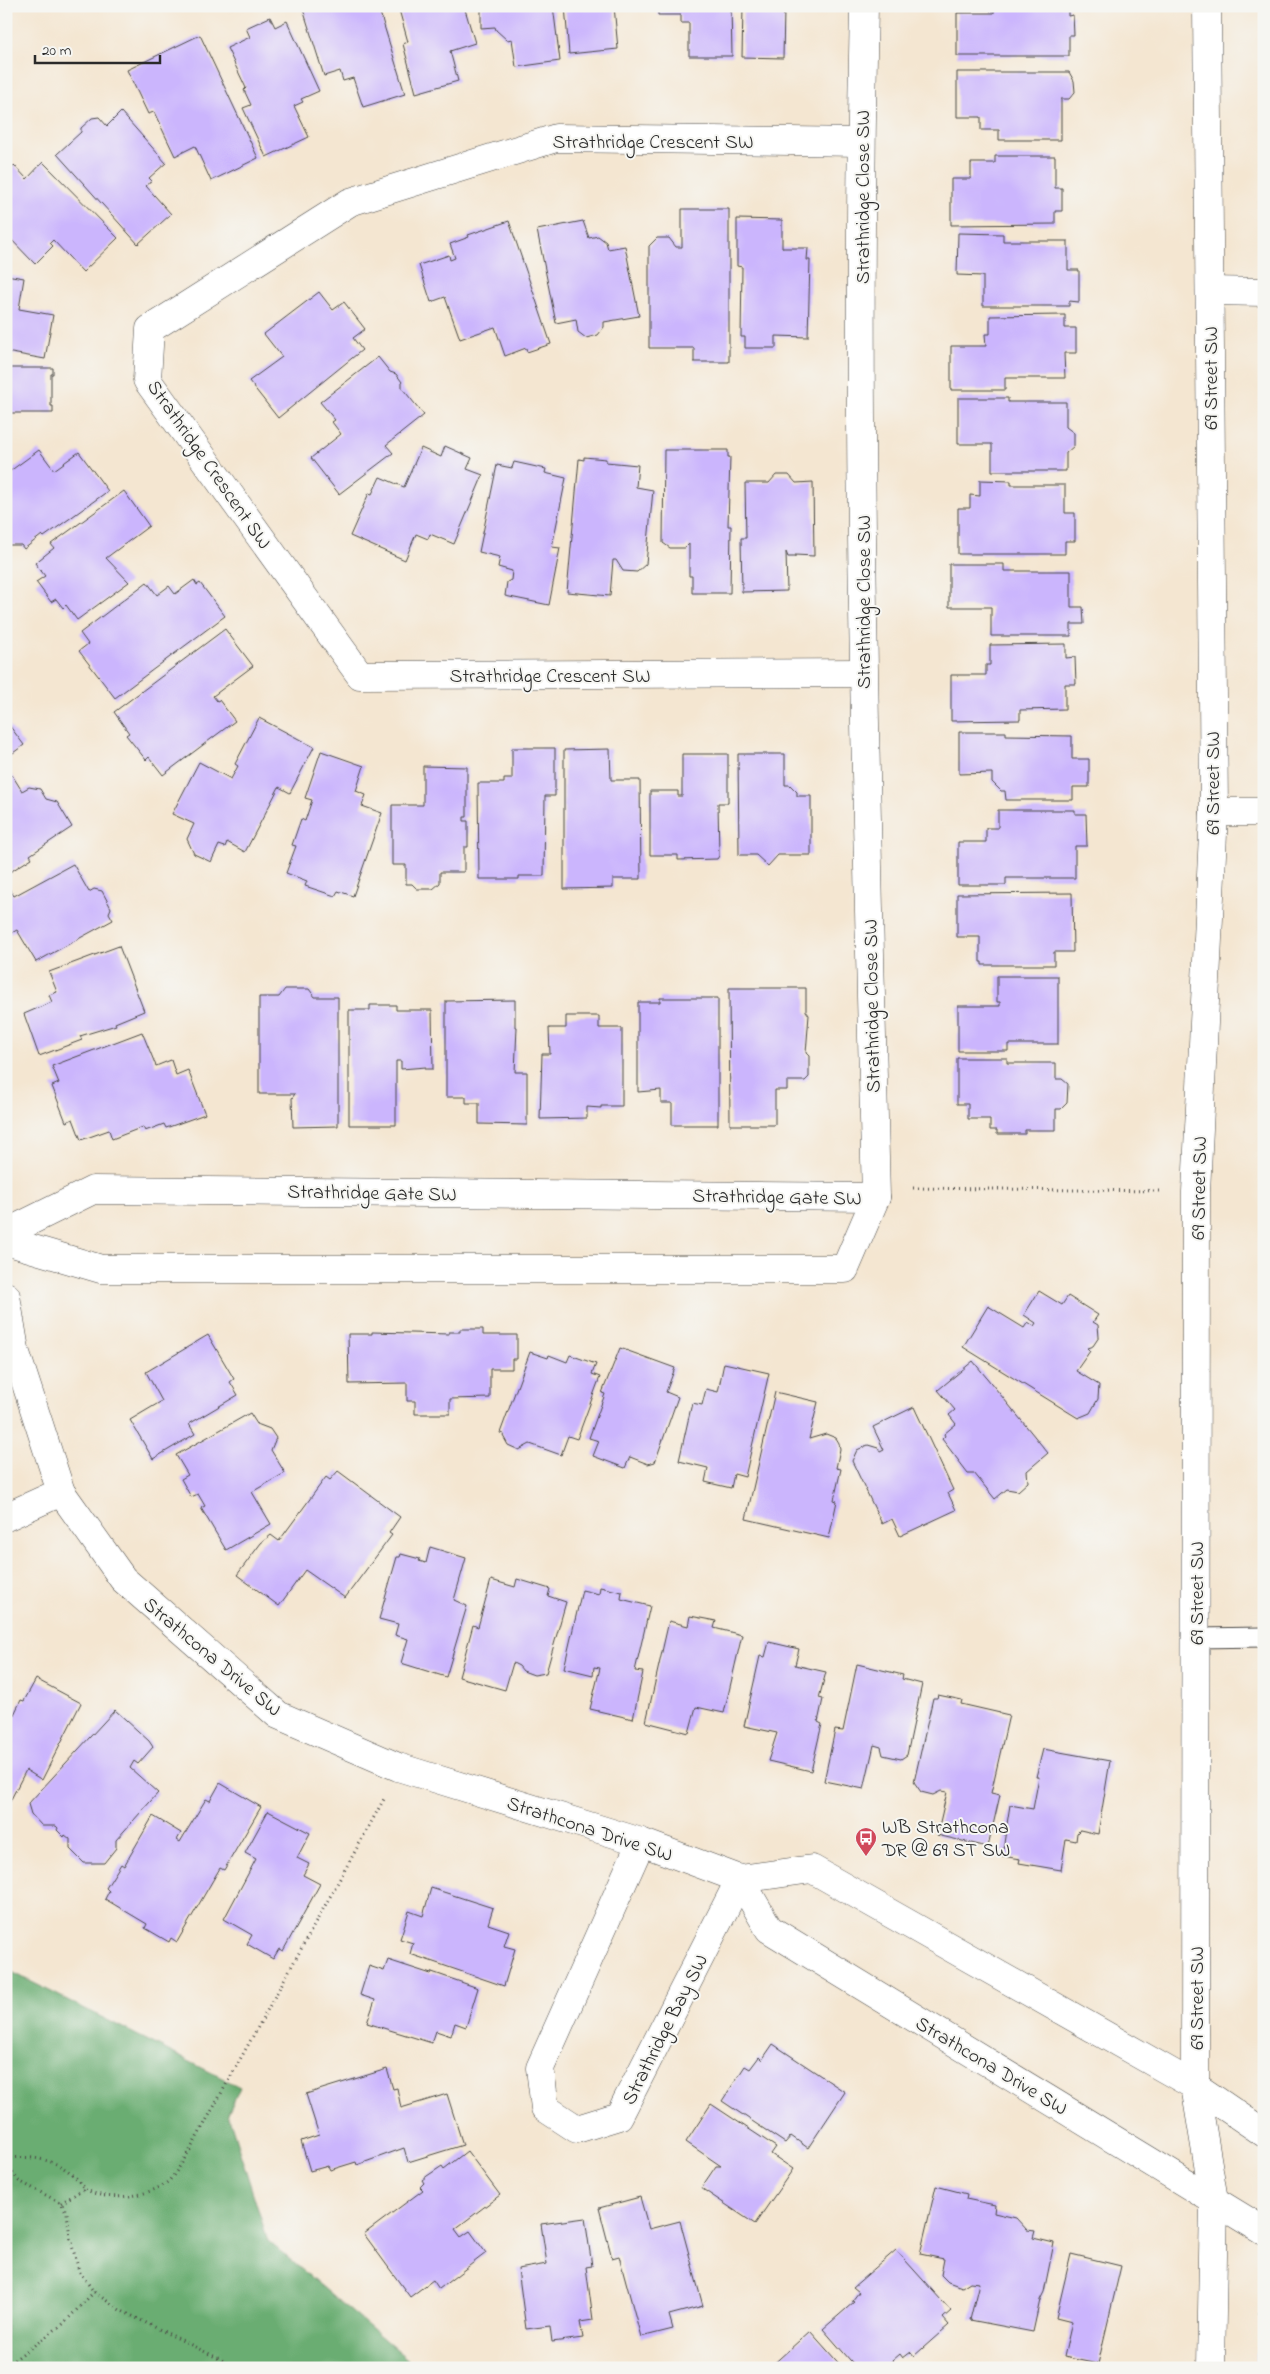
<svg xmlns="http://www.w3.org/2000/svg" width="1270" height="2374" font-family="'Indie Flower',sans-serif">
<rect width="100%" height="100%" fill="#f6f6f2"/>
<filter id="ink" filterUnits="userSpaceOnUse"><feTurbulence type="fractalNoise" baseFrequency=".02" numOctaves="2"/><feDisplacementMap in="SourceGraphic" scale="10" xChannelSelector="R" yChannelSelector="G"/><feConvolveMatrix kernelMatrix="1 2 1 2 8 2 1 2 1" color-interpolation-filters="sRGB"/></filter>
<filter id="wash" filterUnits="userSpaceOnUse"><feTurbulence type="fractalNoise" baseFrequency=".0096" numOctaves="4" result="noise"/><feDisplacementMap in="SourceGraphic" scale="20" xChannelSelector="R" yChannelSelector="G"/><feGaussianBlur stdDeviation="1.12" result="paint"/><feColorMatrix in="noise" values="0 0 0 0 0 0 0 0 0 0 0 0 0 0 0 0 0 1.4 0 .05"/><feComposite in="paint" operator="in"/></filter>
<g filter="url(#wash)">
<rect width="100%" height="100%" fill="#f4e6d1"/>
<path fill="#d3d9f9" d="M1256,2352L1264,2357V2368H1256Z"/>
<path fill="#6aad72" stroke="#4a6c4e" d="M6,1969L240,2087L228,2114L268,2241L418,2368H6Z"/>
<g id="blocks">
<g fill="#cbb5fd">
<path d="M302,6H378L405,94L363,107L353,78L343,81L340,71L324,76Z"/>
<path d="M398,6H464L475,43L450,51L458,81L416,93L403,44L408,42Z"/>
<path d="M481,6H553L560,61L516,67L512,39L507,40L496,30L495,27L481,28Z"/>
<path d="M565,6H614L618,49L569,54Z"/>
<path d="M658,6H731L732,56H689V23H681V15H658Z"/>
<path d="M743,6H812V10H784L783,58L742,57Z"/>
<path d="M994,6H1068V16L1073,15L1074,35H1069V56H957V13H994Z"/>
<path d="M270,17L275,27L287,21L319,91L301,99L303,102L294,106L309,137L266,157L243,108L251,105L244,90L246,88L227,48L250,37L246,28Z"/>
<path d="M200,35L258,158L211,181L195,146L175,156L154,112L148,114L127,70Z"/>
<path d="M957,72H1069L1074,81L1075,92L1069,99H1061V140H999V130H981V117H957Z"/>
<path d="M121,112L166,163L149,178L152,181L146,186L171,214L138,244L57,154L81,132V128L92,118L99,117L107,126Z"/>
<path d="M995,156H1055V188H1062V211H1055V224L951,225V179H971V163H995Z"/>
<path d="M43,162L118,238L83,272L53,240L50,243L53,246L35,264L6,234V173L14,165L27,179Z"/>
<path d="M682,209H729V362H694V348H649V246L657,238H669L676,247H682Z"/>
<path d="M737,219L782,220V248H808L807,260H810L808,337L776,336V348H745V337H741L742,267L737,266Z"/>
<path d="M509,221L551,344L527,352L526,348L505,356L495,327L460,339L445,297L431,302L419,265L449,255L450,260L455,258L450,244L469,237L468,235Z"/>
<path d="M583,221L589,238L598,236L606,242L608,249L625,246L639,316L604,322V327L598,335L586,338L578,332L576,319L556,323L537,230Z"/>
<path d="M958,233L1003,234V241H1068V270H1079V302L1069,301V306H983V276L957,275Z"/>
<path d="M6,275L24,278L19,309L53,315L45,359L6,352Z"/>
<path d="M319,292L333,310L344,302L365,329L353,338L362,350L278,418L249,381L282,357L264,334Z"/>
<path d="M1065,315V328H1076V353H1064L1065,378H1005V390H951V346H986L985,334H990V316Z"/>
<path d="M378,357L390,372L396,374L402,382V388L424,415L386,445L393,453L339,494L311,458L341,434L332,422L335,420L320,402Z"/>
<path d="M6,368H53V374H51V406H53V413H6Z"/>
<path d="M958,398H1008V402H1066V427L1074,433V446L1066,453V471H992V444H958Z"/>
<path d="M445,446L472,458L467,469L483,475L454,544L430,534L428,539L416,534L405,560L350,536L369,493L372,494L380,477L404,487L421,448L441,457Z"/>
<path d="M39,450L54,470L79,452L108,491L44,537L42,535L24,549L21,545H9L6,541V474Z"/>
<path d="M664,450H728V457H730L728,526H731L730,593H692V576H689V544L685,548H670L663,543Z"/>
<path d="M584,457L606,459V462L638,465L636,487L653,490L646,564L637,572L623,571L616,560H613L610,596L567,592L579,459L584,460Z"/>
<path d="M514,462L546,469L545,473L566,478L552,547L560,548L549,605L505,596L507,582L511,580L512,571L498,567L500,557L479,552L497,465L512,468Z"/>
<path d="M776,475H789L796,483L813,482L814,556L795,555V557H788L786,552L787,591L742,592L741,538H746L745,483H769Z"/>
<path d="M980,480L1011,481V485H1065V513H1075V541H1065V554H958V508H970V495L980,496Z"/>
<path d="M124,491L149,526L106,558L129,582L77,620L66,605L63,608L56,599L51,602L36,582L45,576L35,563L54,548L51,544Z"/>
<path d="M949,564H1004V571H1071V607H1083L1084,624H1071V636H991V607H949Z"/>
<path d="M194,580L197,585L200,583L225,616L115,698L79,651L88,644L80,633L147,582L157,595L169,586L175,594Z"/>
<path d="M225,629L253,666L213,696L217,701L219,700L235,721L163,775L149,757L146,760L126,735L129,733L114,712Z"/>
<path d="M1066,644V658L1075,657L1076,684H1065V709L1020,710V720L951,721V675H986V665H990V645Z"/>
<path d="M259,718L314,747L290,793L279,787L245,852L227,842L225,847L219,845L211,862L194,854L187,839L194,824L172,814L199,762L231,779L238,766L235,764Z"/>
<path d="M6,721L24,745L6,758Z"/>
<path d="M959,732H1006V735L1072,736V759H1089V787H1073V800H1006L1005,791H1001L992,782V773L959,774Z"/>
<path d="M512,748H555V796H545L544,876H519V879H479L478,783H504V779H512Z"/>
<path d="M610,749L611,780H640L641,879H613V888L564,889V750Z"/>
<path d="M321,751L364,766L356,791L366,795L362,806L382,813L353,896L338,891L335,896L305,886L307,881L286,873L296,846L292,845L301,819L305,821L312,800L305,798Z"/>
<path d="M682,754H728V803H718L719,856L717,859L678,860V855H650V791H678V796H682Z"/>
<path d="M738,754H785V785H790L797,792V796H811V855H778L768,866L756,855H739Z"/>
<path d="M423,766L467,767V817H464V821H468V847H464V872H440V883L433,889H417L412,884H406V865H392V805H423Z"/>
<path d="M12,775L22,791L29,787L40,789L46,799L57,802L72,827L30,855L32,858L10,872L8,868L6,869V778Z"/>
<path d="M998,810H1075V814H1086L1087,846H1075V878H1006V885H958V842H986V828H998Z"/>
<path d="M73,864L89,892L94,889L102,891L111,908L109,913L113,920L36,962L17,930L6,936V884L14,896Z"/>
<path d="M1072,893L1073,952H1054V965H982V962H980V937H957V894Z"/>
<path d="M119,946L144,1011L115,1023L116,1025L80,1036L82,1040L39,1056L24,1014L52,1002L49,995L57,992L49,972Z"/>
<path d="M997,976H1058V1044H1008V1051H958V1006H1000V1002H997Z"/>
<path d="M729,988H806V1011L809,1015L806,1053L809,1056V1077L805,1081H787V1090H775V1125H730Z"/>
<path d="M285,989H309L315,997H338V1126L293,1127L292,1098L295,1094H259V997H279Z"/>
<path d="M660,998H718V1125H672V1103H661V1090L638,1092V1002H660Z"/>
<path d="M515,1000V1027H517L515,1072H527V1125L479,1124V1103H466V1097H446V1001Z"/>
<path d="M370,1005H396V1010H432L433,1069H426V1067L401,1069V1061H396V1125H349V1010H370Z"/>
<path d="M566,1016H599V1028H622V1106H601V1108L587,1107V1118L540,1119L542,1054H550L549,1028H566Z"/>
<path d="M142,1032L156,1066L171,1060L176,1075L188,1070L205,1114L166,1128L164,1124L145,1131L143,1127L112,1139L109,1130L81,1140L73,1119L66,1122L52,1086L59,1083L52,1066Z"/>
<path d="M957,1058H1007V1063H1056V1079H1062L1068,1084L1067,1103L1061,1109H1056V1130H1025V1134H997V1130H990V1119H968V1104H957Z"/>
<path d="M1039,1291L1062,1305L1068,1296L1098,1315L1093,1322L1098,1325L1099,1337L1093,1346L1087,1348L1090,1351L1076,1371L1099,1385L1098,1399L1090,1413L1078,1418L963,1347L988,1306L1024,1328L1028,1322L1034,1326L1036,1323L1024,1315Z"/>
<path d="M460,1329H483V1335H517V1359H512V1369H490V1398L450,1399V1414H415V1401H407V1383L349,1384L348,1334H372V1332L449,1334V1332H460Z"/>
<path d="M208,1335L234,1379L230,1382L238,1395L189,1424L195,1434L153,1459L130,1420L162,1401L146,1372Z"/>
<path d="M620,1348L675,1368L666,1392L678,1397L655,1462L648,1464L630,1457L625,1468L593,1456L599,1441L589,1438L605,1394L602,1393Z"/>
<path d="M530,1352L548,1358L549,1355L567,1362L570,1355L596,1364L592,1374L600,1377L577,1439L568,1436L561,1455L530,1444L519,1450L508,1445L503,1436L504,1434L500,1433Z"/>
<path d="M973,1361L1048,1453L1027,1471L1028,1482L1018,1491L1007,1489L995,1499L974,1473H968L942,1439L945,1436L944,1434L956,1424L949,1415L955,1410L938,1390Z"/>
<path d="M724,1363L769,1373L745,1477L734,1474L731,1488L705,1482L708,1468L679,1461L692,1403L702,1405L706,1389L718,1392Z"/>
<path d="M775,1392L818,1402L809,1439L826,1434L836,1438L839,1443L840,1449L836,1468L841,1469L834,1500L837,1501L829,1538L746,1519Z"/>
<path d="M914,1407L953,1490L948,1493L956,1510L900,1536L892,1519L882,1524L852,1461L857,1450L868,1445L878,1448L880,1452L884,1450L873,1427Z"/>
<path d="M250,1413L257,1424L270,1429L276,1438L271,1450L285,1473L252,1492L271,1524L226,1550L201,1508L205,1506L198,1494L191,1497L181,1479L188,1475L176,1455Z"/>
<path d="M338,1471L400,1517L389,1533L392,1535L345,1598L305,1570L279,1606L237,1575L261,1543L271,1535L279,1541L326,1477L330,1480Z"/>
<path d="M430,1547L466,1558L454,1600L467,1606L446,1677L401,1663L408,1639L395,1635L398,1624L379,1619L397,1557H400L401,1554L420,1559L419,1561L426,1563Z"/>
<path d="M517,1579L550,1589L548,1596L566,1602L546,1673L534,1675L523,1671L519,1666L513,1663L505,1690L459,1677L473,1625L478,1627L491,1580L515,1587Z"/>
<path d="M600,1587L622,1592L621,1599L650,1606L635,1671L643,1672L633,1719L590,1709L600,1668L594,1667L593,1675L564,1668L582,1590L599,1594Z"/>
<path d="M690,1616L716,1621L714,1628L742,1635L724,1713L696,1707L689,1733L646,1722L669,1621L688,1626Z"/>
<path d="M769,1642L799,1649L795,1665L826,1672L819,1698L823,1699L818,1722L822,1724L811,1771L768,1761L777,1733L744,1726L760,1656L765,1657Z"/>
<path d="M857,1664L903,1675L902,1679L922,1684L907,1755L901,1759L883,1755L881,1747L874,1745L864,1789L824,1781L835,1730L843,1731Z"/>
<path d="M36,1679L81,1703L42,1780L26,1770L6,1809V1731L21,1700L24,1701Z"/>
<path d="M938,1695L962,1700L961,1704L1009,1715L991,1793L1000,1795L988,1847L937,1835L947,1792L941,1791L933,1795L921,1792L914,1782L933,1698H937Z"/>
<path d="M115,1710L149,1741L153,1747L138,1764L134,1761L130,1768L158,1793L116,1840V1848L104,1863H84L70,1849V1839L65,1835L64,1837L57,1830L58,1828L56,1826H42L31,1814L28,1804Z"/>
<path d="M1043,1749L1110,1761L1098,1834L1080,1830L1077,1833L1076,1841L1066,1839L1061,1870L1019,1863L1020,1859L1002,1856L1010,1805L1033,1809L1039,1777H1036Z"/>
<path d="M220,1783L261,1807L224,1870L220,1868L177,1942L171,1938L169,1942L145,1928L147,1924L105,1899L109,1891L106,1888L121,1864L124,1866L153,1816L181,1833L177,1840L180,1842L206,1799L210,1801Z"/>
<path d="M268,1811L310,1833L297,1858L309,1864L303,1875L320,1884L283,1951L279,1949L273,1959L247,1944L252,1935L224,1919L256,1859L245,1853Z"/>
<path d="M431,1888L493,1908L488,1924L509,1931L504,1946L515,1949L504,1986L410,1954L413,1943L400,1939L409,1911L423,1916Z"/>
<path d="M388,1960L431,1974L432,1972L478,1988L466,2027L455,2023L451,2036L436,2031L432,2043L367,2023L375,2000L360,1995L369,1966L384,1971Z"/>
<path d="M773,2044L845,2092L808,2148L791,2136L785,2143L722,2101L745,2066L750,2069L759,2057L762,2060Z"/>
<path d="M387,2069L393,2089L397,2088L401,2108L447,2094L463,2145L408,2162L404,2148L357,2165L356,2162L330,2170L328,2166L310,2171L301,2141L319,2135L306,2094Z"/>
<path d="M711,2104L776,2147L771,2154L793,2169L755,2224L701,2188L716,2166H721L686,2142Z"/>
<path d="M467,2151L500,2195L455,2229L461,2237L470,2231L486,2253L439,2289L433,2280L410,2297L364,2234L423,2190L420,2187L424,2183L422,2180L427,2176L442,2166L444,2169Z"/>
<path d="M936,2186L967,2194L966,2199L995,2205L994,2213L1016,2218L1027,2230L1035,2231L1033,2238L1054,2243L1044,2292L1040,2300L1033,2332L970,2320L979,2283L970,2282L962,2287L948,2282L941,2275L944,2259L920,2254Z"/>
<path d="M640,2197L649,2229L680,2221L703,2306L669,2315L673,2329L641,2337L619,2256L612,2258L599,2208Z"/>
<path d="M585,2218L592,2266L586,2267L593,2320L580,2322L583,2338L552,2342L550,2326L526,2329L518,2269L547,2264L541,2224Z"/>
<path d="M896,2250L951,2311L943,2318L949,2325L914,2356L911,2352L903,2358L900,2354L884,2368H857L823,2329L854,2302L852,2301L859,2292L853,2287Z"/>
<path d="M1071,2254L1121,2266L1098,2364L1064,2357L1072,2322L1056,2318Z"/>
<path d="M810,2331L843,2368H769Z"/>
</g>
</g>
</g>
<g filter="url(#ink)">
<use href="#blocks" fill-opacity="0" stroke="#494744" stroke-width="1"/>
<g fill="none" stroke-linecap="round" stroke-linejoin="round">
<g stroke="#494744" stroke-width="21">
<path id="lane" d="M1196,1638L1264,1637"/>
</g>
<g stroke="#494744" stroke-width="29">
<g id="street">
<path d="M1207,6L1214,812L1196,1192L1195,2086L1214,2200L1211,2368"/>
<path d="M861,142L556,138L350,202L150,329L147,380L360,675L863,673"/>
<path d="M1210,291L1264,292"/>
<path d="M1214,812H1264"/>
<path d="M6,1233L93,1190L876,1197"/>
<path d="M6,1241L101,1269H845L876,1197C866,800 855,403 864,6"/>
<path d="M6,1517L61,1492"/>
<path d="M641,1842L540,2068L545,2108L577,2129L619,2116L740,1879"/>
</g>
</g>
<g stroke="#494744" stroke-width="29">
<g id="secondary">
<path d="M6,1296L15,1350L61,1492L123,1579L278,1715L398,1767L641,1842L740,1879L812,1869L1195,2086L1264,2133"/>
<path d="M740,1879L769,1929L1264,2231"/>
</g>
</g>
<g stroke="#494744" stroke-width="3" stroke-dasharray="1 4" stroke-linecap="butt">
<path d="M913,1188L1161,1191"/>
<path d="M6,2158C31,2156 55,2158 74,2176C79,2180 81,2187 87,2190C108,2202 145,2197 165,2184C175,2177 183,2160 190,2150L384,1799"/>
<path d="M6,2165L19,2181L61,2203L67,2213L70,2238L79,2271L94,2292L120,2310L238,2368"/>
<path d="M61,2203L84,2189"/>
<path d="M1259,2312L1264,2315"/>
<path d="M6,2366L63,2324L94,2292"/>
</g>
<use href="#lane" stroke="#fff" stroke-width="19"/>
<use href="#street" stroke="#fff" stroke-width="28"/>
<use href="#secondary" stroke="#fff" stroke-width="28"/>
</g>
</g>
<defs>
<g id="bus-pin" transform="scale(1.125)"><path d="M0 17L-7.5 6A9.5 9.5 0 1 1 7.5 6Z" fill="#d1495b" stroke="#f6f6f2"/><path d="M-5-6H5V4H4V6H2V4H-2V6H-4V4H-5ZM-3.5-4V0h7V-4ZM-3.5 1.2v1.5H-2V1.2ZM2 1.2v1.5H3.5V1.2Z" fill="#fff"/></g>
</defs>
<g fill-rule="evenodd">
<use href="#bus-pin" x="866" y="1838"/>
</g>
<g text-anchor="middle" stroke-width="4" stroke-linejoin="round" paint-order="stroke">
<g font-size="20" fill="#2b2b2b" stroke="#f6f6f2">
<text x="653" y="148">Strathridge Crescent SW</text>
<text transform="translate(862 197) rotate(-90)" y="7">Strathridge Close SW</text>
<text transform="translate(1210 378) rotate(-90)" y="7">69 Street SW</text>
<text transform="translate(210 464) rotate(55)" y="7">Strathridge Crescent SW</text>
<text transform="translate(863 602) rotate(-90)" y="7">Strathridge Close SW</text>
<text x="550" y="682">Strathridge Crescent SW</text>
<text transform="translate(1212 783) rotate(-90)" y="7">69 Street SW</text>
<text transform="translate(871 1006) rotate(-91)" y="7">Strathridge Close SW</text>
<text transform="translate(1198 1188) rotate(-89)" y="7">69 Street SW</text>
<text transform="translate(372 1192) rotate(1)" y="7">Strathridge Gate SW</text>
<text transform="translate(777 1196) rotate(1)" y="7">Strathridge Gate SW</text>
<text transform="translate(1196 1593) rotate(-90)" y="7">69 Street SW</text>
<text transform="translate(213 1656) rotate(40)" y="7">Strathcona Drive SW</text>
<text transform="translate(590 1828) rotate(18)" y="7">Strathcona Drive SW</text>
<text transform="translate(1196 1998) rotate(-90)" y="7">69 Street SW</text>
<text transform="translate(664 2029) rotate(-63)" y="7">Strathridge Bay SW</text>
<text transform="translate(992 2065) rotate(31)" y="7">Strathcona Drive SW</text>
</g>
<g font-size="20" fill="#2b2b2b" stroke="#f6f6f2" text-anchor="start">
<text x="882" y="1833">WB Strathcona<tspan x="882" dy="23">DR @ 69 ST SW</tspan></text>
</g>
</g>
<rect width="1270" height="2374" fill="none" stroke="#f6f6f2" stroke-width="25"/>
<path d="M35 55v8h125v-8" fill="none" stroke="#2b2b2b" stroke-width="2.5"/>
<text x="42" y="55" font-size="15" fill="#2b2b2b" stroke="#f6f6f2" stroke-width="4" paint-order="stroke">20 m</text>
</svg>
